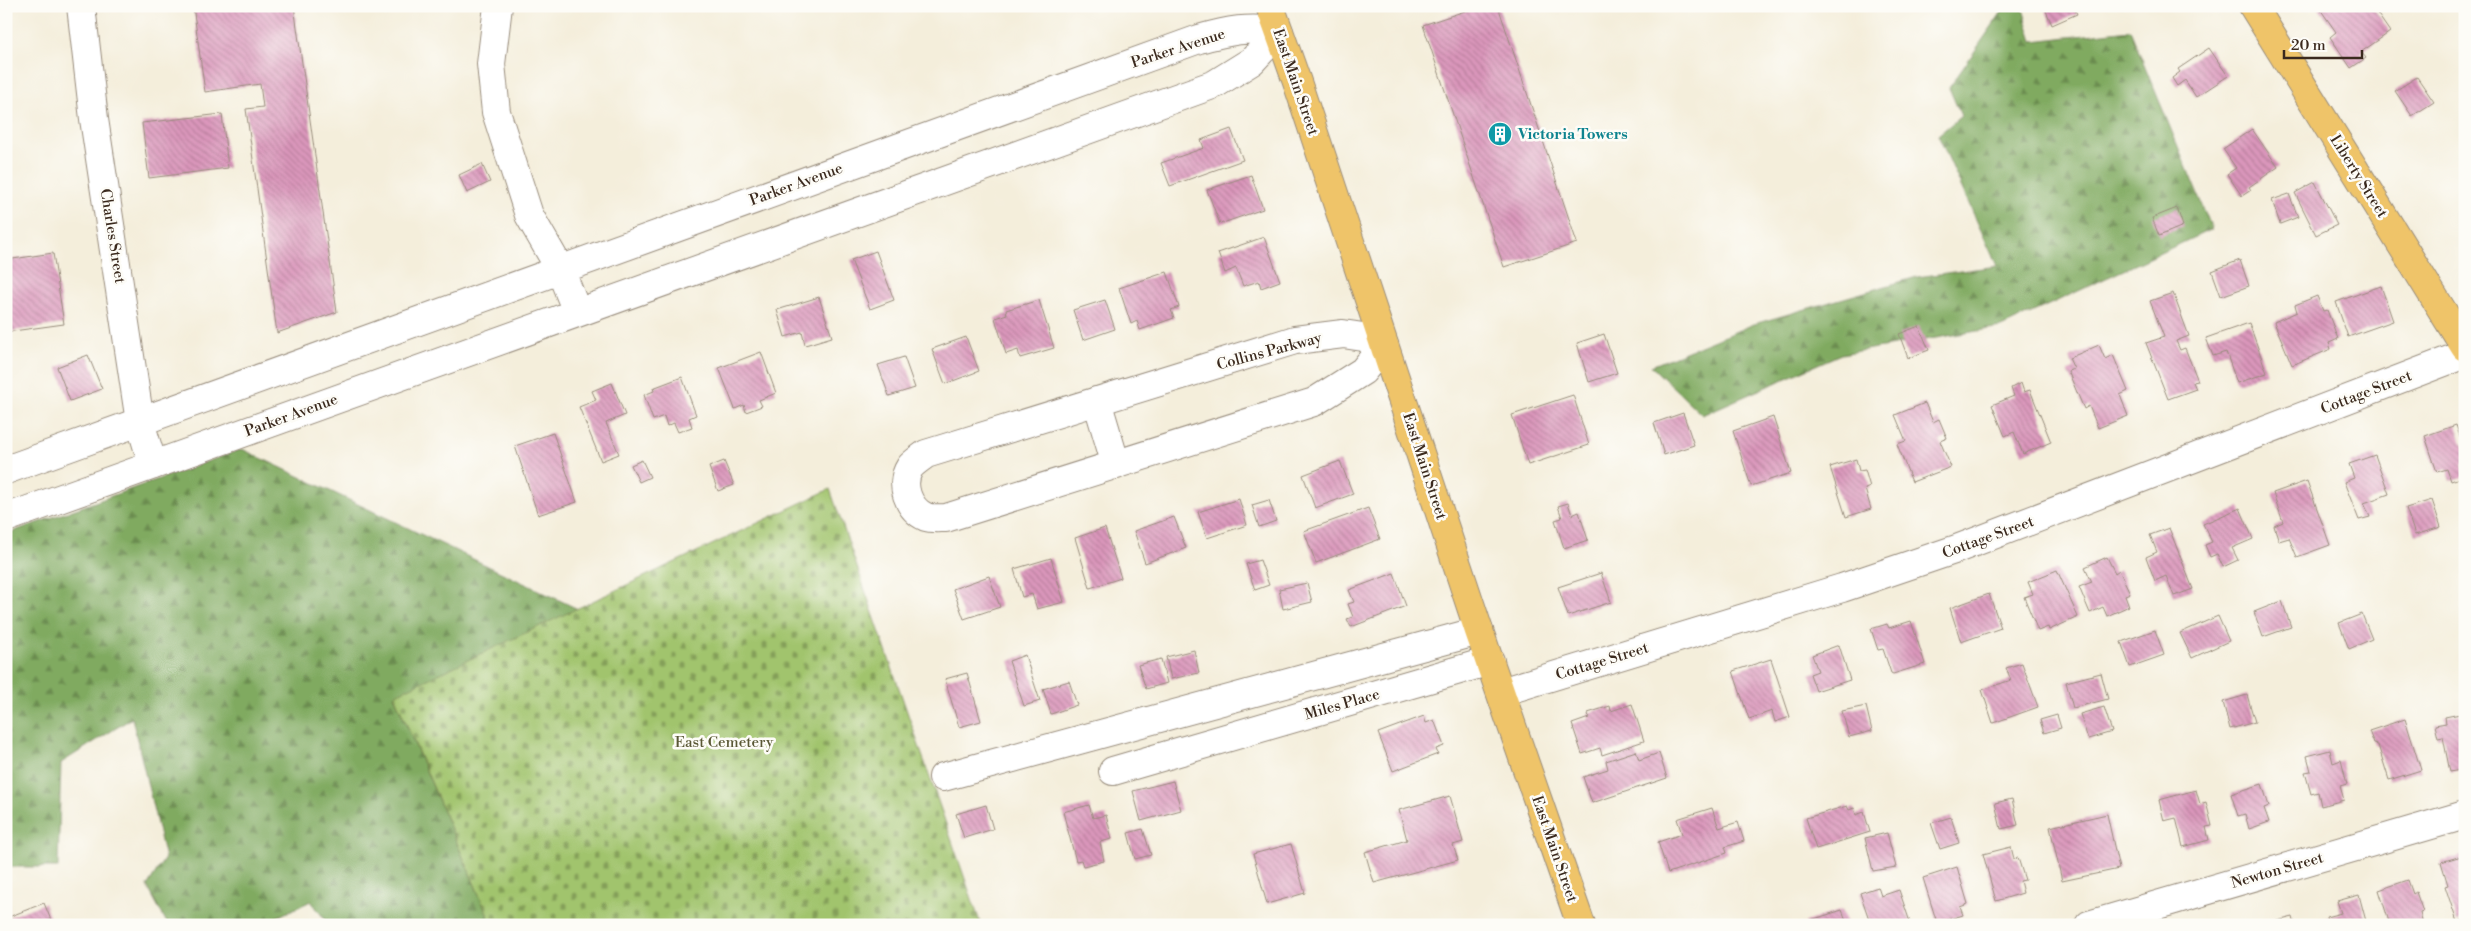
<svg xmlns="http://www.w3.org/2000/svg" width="2471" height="931" font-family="'Libre Bodoni',serif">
<defs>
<pattern id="forest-firs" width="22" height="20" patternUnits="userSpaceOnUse" patternTransform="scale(1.25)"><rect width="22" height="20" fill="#80aa60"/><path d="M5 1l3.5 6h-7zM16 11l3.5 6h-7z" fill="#6a8b4f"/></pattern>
<pattern id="cemetery-stones" width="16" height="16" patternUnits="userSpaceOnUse" patternTransform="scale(1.25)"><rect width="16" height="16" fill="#a1c46d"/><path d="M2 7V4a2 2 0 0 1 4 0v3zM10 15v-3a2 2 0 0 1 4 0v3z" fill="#849f59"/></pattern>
<pattern id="building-back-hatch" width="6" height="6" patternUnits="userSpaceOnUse" patternTransform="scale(1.25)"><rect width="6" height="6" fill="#db97bc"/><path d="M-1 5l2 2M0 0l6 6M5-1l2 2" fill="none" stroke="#b37b98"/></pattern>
</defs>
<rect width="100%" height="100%" fill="#fdfcf7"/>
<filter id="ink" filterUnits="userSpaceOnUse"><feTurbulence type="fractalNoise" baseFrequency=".02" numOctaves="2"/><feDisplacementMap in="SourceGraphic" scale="10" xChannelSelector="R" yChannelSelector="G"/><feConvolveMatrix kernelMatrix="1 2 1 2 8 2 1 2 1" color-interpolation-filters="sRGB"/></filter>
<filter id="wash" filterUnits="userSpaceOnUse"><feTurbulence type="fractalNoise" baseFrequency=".0096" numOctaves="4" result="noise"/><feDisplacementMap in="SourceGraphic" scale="20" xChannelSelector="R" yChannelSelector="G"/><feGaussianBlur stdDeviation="1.12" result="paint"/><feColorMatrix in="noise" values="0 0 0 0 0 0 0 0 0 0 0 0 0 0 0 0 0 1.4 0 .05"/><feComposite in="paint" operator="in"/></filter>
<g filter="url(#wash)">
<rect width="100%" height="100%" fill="#f4eedb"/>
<g fill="url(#forest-firs)" stroke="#5e6a3f">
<path d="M2006,6H2022L2033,41L2130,30L2212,229L2001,327L1841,354L1702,415L1651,366L1754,324L1917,277L1997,266L1938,135L1961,116L1949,88Z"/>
<path d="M242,449L578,609L394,696L492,925H329L311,901L260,925H168L147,886L165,858L132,718L61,763L58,867H6V534Z"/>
</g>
<path fill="url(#cemetery-stones)" stroke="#6e7746" d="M830,489L981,925H492L394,695Z"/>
<g id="blocks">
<g fill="url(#building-back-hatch)">
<path d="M193,6H294L337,312L277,333L246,109L263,107L260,84L205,92Z"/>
<path d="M1480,6H1498L1577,243L1504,267L1423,25Z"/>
<path d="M2044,6H2073L2077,14L2052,25Z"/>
<path d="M2318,6H2372L2390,32L2361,52L2366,58L2351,68L2330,37L2336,32Z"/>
<path d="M2209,48L2228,76L2196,97L2185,80L2177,86L2172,78L2180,72L2178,69Z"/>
<path d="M2417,77L2434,102L2412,116L2395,91Z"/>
<path d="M222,114L228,168L149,178L142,123Z"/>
<path d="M1231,129L1243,160L1170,186L1161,163L1204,148L1201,140Z"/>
<path d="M2252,129L2278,167L2249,187L2251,190L2242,196L2227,174L2236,168L2223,149Z"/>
<path d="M482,164L490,182L467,193L459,175Z"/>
<path d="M1251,175L1263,209L1220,224L1207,190Z"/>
<path d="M2315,182L2337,225L2316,235L2295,193Z"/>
<path d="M2289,194L2298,217L2280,224L2272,200Z"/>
<path d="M2177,208L2183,226L2159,236L2152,218Z"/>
<path d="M1264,237L1280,281L1261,288L1259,281L1243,286L1236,268L1225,273L1218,253Z"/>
<path d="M876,251L894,300L870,309L851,260Z"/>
<path d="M53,253L64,324L6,332V260Z"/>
<path d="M2240,260L2249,286L2221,296L2212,271Z"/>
<path d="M1167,272L1179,307L1171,310L1174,318L1140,330L1137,321L1131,324L1119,288Z"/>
<path d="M2381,286L2393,321L2348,337L2336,302Z"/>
<path d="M2173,293L2189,336L2176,341L2180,350L2185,348L2198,381L2193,382L2196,389L2168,399L2146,343L2164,337L2150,301Z"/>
<path d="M2317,296L2323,311L2327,310L2338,339L2329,343L2331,349L2292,365L2274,322L2297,312L2295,305Z"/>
<path d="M819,297L832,337L805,345L802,332L785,337L777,310Z"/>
<path d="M1039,300L1054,348L1020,358L1018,350L1006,354L995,318L1007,314L1006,310Z"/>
<path d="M1105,300L1115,329L1083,340L1073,310Z"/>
<path d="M2249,323L2267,373L2237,383L2226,352L2213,356L2206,338Z"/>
<path d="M1919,326L1929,350L1908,358L1899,334Z"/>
<path d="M1604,334L1617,373L1589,382L1577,343Z"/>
<path d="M966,337L979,371L945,384L932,349Z"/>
<path d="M2099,345L2105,359L2113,355L2128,391L2120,395L2128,416L2098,428L2089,406L2084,409L2068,371L2074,369L2069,358Z"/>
<path d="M761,352L776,393L759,400L762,406L746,412L744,405L735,409L719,368Z"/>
<path d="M88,355L102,389L70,401L57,367Z"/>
<path d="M904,357L915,388L889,396L878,365Z"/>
<path d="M682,377L696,415L689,418L692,427L678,432L674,423L667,426L664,416L653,420L644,395L654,391L653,388Z"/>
<path d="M612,383L625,415L606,423L619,454L601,461L579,407L596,400L592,391Z"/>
<path d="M2021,383L2024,392L2030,390L2051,442L2023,454L2014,432L2005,436L1992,405L2014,396L2011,388Z"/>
<path d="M1573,395L1589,445L1528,465L1512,415Z"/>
<path d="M1925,403L1933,422L1939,419L1947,438L1940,441L1951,467L1912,482L1897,444L1906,441L1895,415Z"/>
<path d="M1683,413L1694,445L1664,455L1654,423Z"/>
<path d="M1773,417L1791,473L1751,486L1733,431Z"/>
<path d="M2456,425L2465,450V463L2461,464L2465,476L2451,481L2447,469L2437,472L2425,436Z"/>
<path d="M553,433L577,502L538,515L515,446Z"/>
<path d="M2375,455L2389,494L2364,503L2370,517L2359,520L2344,482L2354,478L2349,464Z"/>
<path d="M1856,459L1859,471L1865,470L1870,487L1865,489L1871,509L1846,517L1830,467Z"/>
<path d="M642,460L650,477L639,482L631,465Z"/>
<path d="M724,461L734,485L718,491L709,467Z"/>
<path d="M1340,461L1353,494L1315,508L1303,475Z"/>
<path d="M2307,481L2330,545L2297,557L2289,538L2279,541L2274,526L2283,522L2273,493Z"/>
<path d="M1239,499L1247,525L1207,538L1198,512Z"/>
<path d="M1269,500L1276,521L1259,527L1252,505Z"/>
<path d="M2432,500L2441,527L2415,535L2406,508Z"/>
<path d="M1568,503L1572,515L1579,512L1588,540L1564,548L1555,520L1562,518L1558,506Z"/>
<path d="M1368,508L1380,539L1316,563L1304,531Z"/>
<path d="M2240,508L2253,539L2232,548L2238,560L2223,567L2217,554L2210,557L2205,545L2212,542L2203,524Z"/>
<path d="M1174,517L1186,548L1145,563L1134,531Z"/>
<path d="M1105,528L1121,578L1090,588L1075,538Z"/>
<path d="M2169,528L2193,589L2174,596L2166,576L2155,581L2146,557L2157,552L2150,535Z"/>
<path d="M2107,557L2115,573L2119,570L2130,593L2125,595L2129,606L2107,616L2103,607L2090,613L2079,587L2092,582L2085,567Z"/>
<path d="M1051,558L1064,602L1037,609L1032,594L1022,597L1014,569Z"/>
<path d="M1260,560L1269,585L1255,590L1246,564Z"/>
<path d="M2057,570L2078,617L2049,630L2048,627L2038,631L2024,597L2033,594L2028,582Z"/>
<path d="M1394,573L1406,606L1351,627L1347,619L1353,617L1348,604L1354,602L1349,590Z"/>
<path d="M1601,573L1611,602L1568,616L1558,587Z"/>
<path d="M989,576L1000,607L964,619L953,589Z"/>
<path d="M1307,583L1312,602L1283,609L1279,589Z"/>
<path d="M1989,594L2001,628L1961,642L1950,608Z"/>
<path d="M2282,601L2291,627L2263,637L2254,612Z"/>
<path d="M2362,614L2372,639L2349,649L2339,623Z"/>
<path d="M2218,616L2229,641L2192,658L2180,633Z"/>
<path d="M1911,621L1925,664L1893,674L1891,673L1883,649L1878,650L1871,629L1887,624L1889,628Z"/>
<path d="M2155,630L2164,655L2130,667L2121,642Z"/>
<path d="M1839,645L1850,680L1816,691L1810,674L1818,671L1812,655Z"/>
<path d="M1194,650L1199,673L1171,679L1166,657Z"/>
<path d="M1025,655L1040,701L1024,706L1009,661Z"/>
<path d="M1161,659L1167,683L1146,689L1138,665Z"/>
<path d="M1771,659L1790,717L1775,722L1772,711L1749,719L1733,671Z"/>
<path d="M2022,663L2038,707L1993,723L1982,690L2011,680L2006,668Z"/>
<path d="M967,673L981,721L959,727L945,679Z"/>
<path d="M2101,673L2108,699L2073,708L2066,682Z"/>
<path d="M1069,681L1077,705L1051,714L1043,689Z"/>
<path d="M2247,695L2255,722L2230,729L2223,702Z"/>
<path d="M1632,704L1644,741L1602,755L1600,748L1582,754L1572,724L1589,718L1588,713L1610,706L1611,711Z"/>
<path d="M1866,706L1872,731L1849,737L1842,711Z"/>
<path d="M2104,707L2112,732L2088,739L2080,714Z"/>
<path d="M2465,713V769L2450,772L2443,737L2438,738L2435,725L2446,723L2445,717Z"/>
<path d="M2057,715L2061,728L2044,733L2040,720Z"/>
<path d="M1424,716L1426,723L1434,720L1444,746L1436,749L1438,754L1393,771L1378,733Z"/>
<path d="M2405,719L2421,770L2389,780L2378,745L2374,744L2369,731Z"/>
<path d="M2330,750L2333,763L2341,760L2347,784L2340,786L2344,800L2321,806L2318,792L2311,794L2305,772L2311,771L2307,756Z"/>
<path d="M1636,751L1639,760L1659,753L1667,778L1592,803L1583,777L1608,769L1606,761Z"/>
<path d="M1173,781L1181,810L1141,821L1133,791Z"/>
<path d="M2262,784L2269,806L2264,808L2269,822L2249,829L2245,814L2238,816L2231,794Z"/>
<path d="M2196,790L2200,804L2206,802L2212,826L2206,827L2209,840L2183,847L2176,818L2164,821L2159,800Z"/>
<path d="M1450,796L1463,842L1453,845L1458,860L1374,883L1365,852L1407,840L1399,810Z"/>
<path d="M2012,799L2018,825L2001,829L1995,803Z"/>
<path d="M986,805L993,829L964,838L956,814Z"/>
<path d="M1089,805L1093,818L1106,815L1112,839L1100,842L1104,861L1083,866L1081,860L1076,861L1063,812Z"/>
<path d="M1847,806L1849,810L1854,808L1856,815L1864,812L1870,832L1816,849L1806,818Z"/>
<path d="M1712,808L1719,828L1738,822L1744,841L1725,847L1727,853L1668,873L1658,842L1682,834L1677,819Z"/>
<path d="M2107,814L2119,869L2062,881L2050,827Z"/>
<path d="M1951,817L1959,843L1940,849L1931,823Z"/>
<path d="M1143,829L1151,855L1135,859L1128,833Z"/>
<path d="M1887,833L1896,867L1873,871L1865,838Z"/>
<path d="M1291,844L1305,893L1267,904L1253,854Z"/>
<path d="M2011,847L2014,859L2018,858L2025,880L2020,881L2023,893L1996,901L1983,854Z"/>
<path d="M2465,855V919L2457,922L2445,886L2448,885L2441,862Z"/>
<path d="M1957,867L1968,904L1960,907L1963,915L1937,923L1923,878Z"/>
<path d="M2408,880L2413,894L2416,892L2423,912L2420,913L2423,925H2390L2379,890Z"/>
<path d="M1878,887L1881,896L1899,890L1911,925H1871L1860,893Z"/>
<path d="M2359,895L2367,925H2328L2326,917L2341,913L2337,901Z"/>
<path d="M44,903L53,925H6V918Z"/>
<path d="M1842,910L1848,925H1806L1805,922Z"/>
<path d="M2293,917L2295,925H2265V924Z"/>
</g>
</g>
</g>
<g filter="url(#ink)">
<use href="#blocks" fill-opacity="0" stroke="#988c7c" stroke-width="1"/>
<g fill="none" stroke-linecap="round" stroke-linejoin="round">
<g stroke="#988c7c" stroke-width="30">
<g id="minor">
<path d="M81,6L94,119L140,422L153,465"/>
<path d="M498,6L491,64L496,112L529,215L560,269L577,312"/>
<path d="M1343,334L1363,337L1384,345L1363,371L1314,402L946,518C940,518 932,519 926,517C908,509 899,484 910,467C914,462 921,458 926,454L1295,340Z"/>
<path d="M1097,401L1116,465"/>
<path d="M6,470L1199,39C1227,31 1250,26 1279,32L1252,61L1215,84L6,518"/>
<path d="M1501,692L1842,588L1954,550L2465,354"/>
<path d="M1113,771L1490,661"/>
<path d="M943,777L1479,631"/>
<path d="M2089,925L2465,815"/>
</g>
</g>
<g stroke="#988c7c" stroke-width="30">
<g id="major">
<path d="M1270,6L1297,82L1479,631L1581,925"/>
<path d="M2253,6L2465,347"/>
</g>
</g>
<use href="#minor" stroke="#fff" stroke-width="28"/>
<use href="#major" stroke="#efc469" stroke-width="28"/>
</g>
</g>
<defs>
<g id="building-disc" transform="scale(1.25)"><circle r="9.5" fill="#0f9aa8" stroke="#fdfcf7"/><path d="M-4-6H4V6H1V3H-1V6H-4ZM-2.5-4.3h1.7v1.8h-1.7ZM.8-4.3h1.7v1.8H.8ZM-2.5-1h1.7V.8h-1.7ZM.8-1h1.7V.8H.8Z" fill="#fff"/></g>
</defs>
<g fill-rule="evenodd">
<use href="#building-disc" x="1500" y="134"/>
</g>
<g text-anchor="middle" stroke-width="5" stroke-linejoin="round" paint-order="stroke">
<g font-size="15" fill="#3b2a1e" stroke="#fdfcf7">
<text transform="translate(1178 48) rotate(-18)" y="5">Parker Avenue</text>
<text transform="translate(1296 82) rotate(71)" y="5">East Main Street</text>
<text transform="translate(2359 176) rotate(58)" y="5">Liberty Street</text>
<text transform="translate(796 184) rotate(-20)" y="5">Parker Avenue</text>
<text transform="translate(113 236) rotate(81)" y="5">Charles Street</text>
<text transform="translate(1269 351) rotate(-15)" y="5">Collins Parkway</text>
<text transform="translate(2366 392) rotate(-21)" y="5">Cottage Street</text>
<text transform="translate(291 415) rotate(-20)" y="5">Parker Avenue</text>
<text transform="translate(1425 466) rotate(72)" y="5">East Main Street</text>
<text transform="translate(1988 537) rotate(-20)" y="5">Cottage Street</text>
<text transform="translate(1602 661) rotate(-17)" y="5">Cottage Street</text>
<text transform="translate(1342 704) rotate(-16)" y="5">Miles Place</text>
<text transform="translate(1555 849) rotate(71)" y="5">East Main Street</text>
<text transform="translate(2277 870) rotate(-16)" y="5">Newton Street</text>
</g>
<g font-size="15" font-weight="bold" fill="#0d838f" stroke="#fdfcf7" text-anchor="start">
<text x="1518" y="139">Victoria Towers</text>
</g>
<g font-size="15" fill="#5a5836" stroke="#fdfcf7">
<text x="724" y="747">East Cemetery</text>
</g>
</g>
<rect width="2471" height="931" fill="none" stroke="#fdfcf7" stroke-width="25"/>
<path d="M2284 50v8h78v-8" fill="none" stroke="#3b2a1e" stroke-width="2.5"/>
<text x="2291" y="50" font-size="15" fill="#3b2a1e" stroke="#fdfcf7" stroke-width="4" paint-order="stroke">20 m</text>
</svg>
